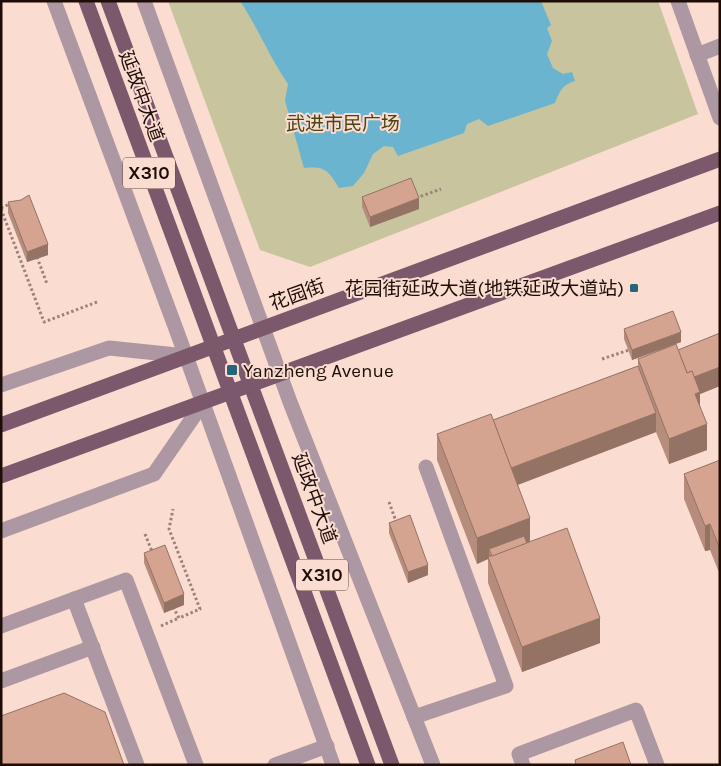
<svg xmlns="http://www.w3.org/2000/svg" width="721" height="766" font-family="Karla,'Noto Sans SC',sans-serif">
<rect width="100%" height="100%" fill="#fbdcd0"/>
<path fill="#c7c49e" d="M168,1H658L698,114L310,267L260,250Z"/>
<path fill="#6ab4cf" d="M240,1H541L551,25L547,28L552,41L547,54L553,68L563,74L572,72L575,81C562,85 560,91 555,103L488,126L479,119L467,124L464,133L398,156L393,147L384,146L373,154L364,173L353,186L339,188C328,170 325,166 304,168L285,101L288,84C270,58 258,28 240,1Z"/>
<g fill="none" stroke-linecap="round" stroke-linejoin="round">
<g stroke="#9c837a" stroke-width="3" stroke-dasharray="2.5 2.5" stroke-linecap="butt">
<path d="M416,198L441,189"/>
<path d="M1,208L12,203"/>
<path d="M1,209L44,322L97,302"/>
<path d="M37,257L47,284"/>
<path d="M602,359L632,349"/>
<path d="M389,502L397,524"/>
<path d="M145,534L153,554"/>
<path d="M173,607L179,618L200,609L169,529L173,509"/>
<path d="M161,626L179,618"/>
</g>
<g stroke="#ac97a3" stroke-width="15">
<path d="M54,1L186,356L333,765"/>
<path d="M144,1L290,402L433,765"/>
<path d="M678,1L720,118"/>
<path d="M697,55L720,46"/>
<path d="M1,385L109,348L186,356"/>
<path d="M1,531L154,474L203,403"/>
<path d="M74,599L137,765"/>
<path d="M1,626L126,580L196,765"/>
<path d="M1,681L93,647"/>
<path d="M414,717L506,686L426,467"/>
<path d="M275,765L327,746"/>
<path d="M523,765L519,754L636,710L657,765"/>
</g>
<g stroke="#7b586c" stroke-width="15">
<path d="M86,1L368,765"/>
<path d="M108,1L392,765"/>
<path d="M1,425L720,159"/>
<path d="M1,476L720,213"/>
</g>
</g>
<g fill="#b68d7c">
<path d="M362,197L419,209L370,227L362,207Z"/>
<path d="M8,202L48,255L27,262L8,213Z"/>
<path d="M624,329L681,342L632,360L624,339Z"/>
<path d="M720,333V386L700,394V407L707,450L669,464L656,432L518,485L530,542L600,643L522,672L488,583V559L477,564L437,460V434L493,420L638,366V359L678,350Z"/>
<path d="M720,460V575L710,550L705,551L684,499V474Z"/>
<path d="M389,523L428,575L408,583L389,533Z"/>
<path d="M144,553L184,605L164,613L144,563Z"/>
</g>
<g fill="#947365">
<path d="M419,198V209L370,227V217Z"/>
<path d="M48,244V255L27,262V252Z"/>
<path d="M681,332V342L632,360V350Z"/>
<path d="M720,367V386L700,394V418L687,380Z"/>
<path d="M656,413V432L509,488V469Z"/>
<path d="M707,424V450L669,464V439Z"/>
<path d="M530,518V544L489,549V559L488,557V559L477,564V538Z"/>
<path d="M710,524V550L705,551V526Z"/>
<path d="M428,565V575L408,583V572Z"/>
<path d="M184,594V605L164,613V603Z"/>
<path d="M600,618V643L522,672V647Z"/>
</g>
<g fill="#d4a490" stroke="#947365">
<path d="M411,178L419,198L370,217L362,197Z"/>
<path d="M29,195L48,244L27,252L8,202L21,200Z"/>
<path d="M673,311L681,332L632,350L624,329Z"/>
<path d="M720,333V367L694,377L692,371L687,373L678,350Z"/>
<path d="M676,344L687,373L692,371L700,392L695,394L707,424L669,439L638,359Z"/>
<path d="M638,366L656,413L511,468L493,420Z"/>
<path d="M491,414L530,518L477,538L437,434Z"/>
<path d="M720,460V549L710,524L705,526L684,474Z"/>
<path d="M410,515L428,565L408,572L389,523Z"/>
<path d="M567,528L600,618L522,647L488,557Z"/>
<path d="M524,536L527,543L492,556L489,549Z"/>
<path d="M165,545L184,594L164,603L144,553Z"/>
<path d="M64,693L105,712L124,765H1V716Z"/>
<path d="M623,742L631,765H576L575,760Z"/>
</g>
<g fill="#25657a" stroke="#fbdcd0" stroke-width="2">
<rect x="629" y="283" width="10" height="10" rx="2.5"/>
<rect x="226" y="364" width="12" height="12" rx="2.5"/>
</g>
<g text-anchor="middle" stroke-width="4" stroke-linejoin="round" paint-order="stroke">
<g fill="#fbdcd0" stroke="#604b43" stroke-width="1">
<rect x="123" y="157.5" width="52" height="31" rx="4"/>
<rect x="296" y="559.5" width="52" height="31" rx="4"/>
</g>
<g font-size="18" font-weight="bold" fill="#1e0d07">
<text x="149" y="179">X310</text>
<text x="322" y="581">X310</text>
</g>
<g font-size="19" fill="#1e0d07" stroke="#fbdcd0">
<text transform="translate(142 96) rotate(70)" y="7">延政中大道</text>
<text transform="translate(297 294) rotate(-20)" y="7">花园街</text>
<text transform="translate(315 498) rotate(70)" y="7">延政中大道</text>
</g>
<g font-size="19" fill="#4a4514" stroke="#fbdcd0">
<text x="343" y="130">武进市民广场</text>
</g>
<g font-size="19" fill="#1e0d07" stroke="#fbdcd0" text-anchor="end">
<text x="624" y="295">花园街延政大道(地铁延政大道站)</text>
<text x="243" y="377" text-anchor="start">Yanzheng Avenue</text>
</g>
</g>
<rect width="721" height="766" fill="none" stroke="#1e0d07" stroke-width="5"/>
</svg>
